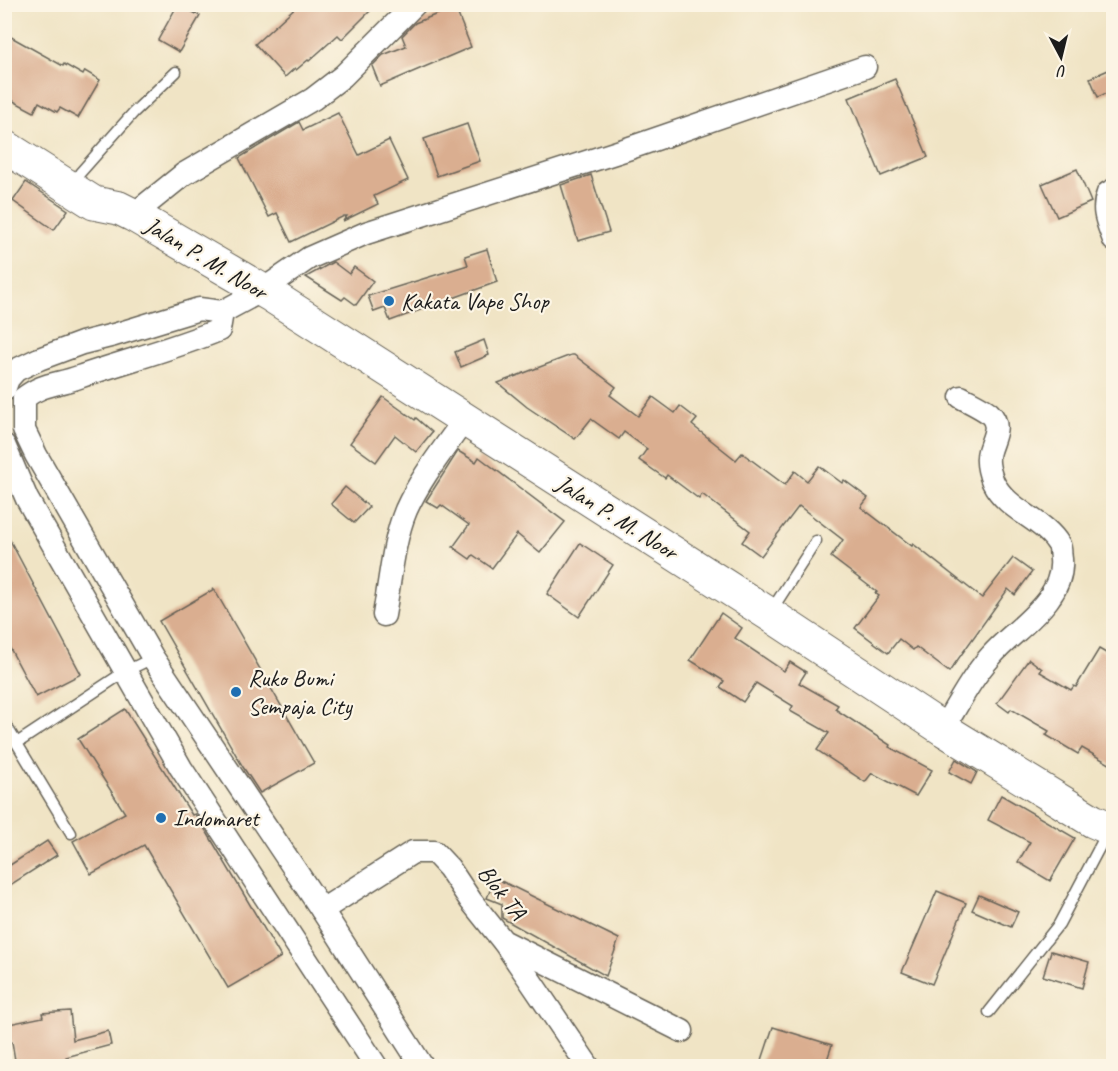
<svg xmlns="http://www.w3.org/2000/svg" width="1118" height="1071" font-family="Caveat,sans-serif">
<rect width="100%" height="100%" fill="#fcf5e5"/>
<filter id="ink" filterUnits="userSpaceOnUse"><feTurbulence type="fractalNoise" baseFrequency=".0167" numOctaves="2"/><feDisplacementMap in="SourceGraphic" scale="12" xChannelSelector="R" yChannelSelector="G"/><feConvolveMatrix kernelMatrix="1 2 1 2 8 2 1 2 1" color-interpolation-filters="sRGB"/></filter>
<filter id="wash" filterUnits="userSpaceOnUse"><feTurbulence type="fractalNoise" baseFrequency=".008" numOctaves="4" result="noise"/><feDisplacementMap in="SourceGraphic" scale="24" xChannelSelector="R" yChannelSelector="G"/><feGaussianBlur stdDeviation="1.35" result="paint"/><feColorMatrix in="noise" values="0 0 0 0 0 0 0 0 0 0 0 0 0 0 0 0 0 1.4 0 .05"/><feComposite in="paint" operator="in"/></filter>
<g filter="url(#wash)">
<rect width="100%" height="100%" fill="#f0e4c5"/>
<g id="blocks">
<g fill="#daae90">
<path d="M178,4L200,16L179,52L158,40Z"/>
<path d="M299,4H377L342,39L338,35L309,61L308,60L296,70L295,68L285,77L255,44Z"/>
<path d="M455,7L471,47L380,86L372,66L383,55L406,46L402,36L415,23Z"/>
<path d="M4,33L63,66L64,64L83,75L85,71L100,80L78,118L60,108L57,112L39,102L34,112L4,96Z"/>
<path d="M1113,68V90L1098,97L1090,78Z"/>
<path d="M895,79L928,157L881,176L849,98Z"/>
<path d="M338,113L359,155L389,140L408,180L374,196L378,204L343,221L347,216H344L291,242L277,213L269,217L239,158L299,122L303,130Z"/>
<path d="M467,124L480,161L437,176L424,139Z"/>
<path d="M1077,169L1091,202L1057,217L1042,184Z"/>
<path d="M591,175L609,232L578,241L561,185Z"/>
<path d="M26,182L68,210L54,230L13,201Z"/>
<path d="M487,249L497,282L390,321L385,308L374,312L368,296L468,265L465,256Z"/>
<path d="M333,262L349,274L354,267L373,281L356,305L345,297L342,300L306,277Z"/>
<path d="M484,340L489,355L461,367L455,352Z"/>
<path d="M571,355H574L616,387L610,395L638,416L653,397L675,413L680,406L697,419L692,425L736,460L742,453L785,485L795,471L807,481L819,466L842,483L844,480L868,498L861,507L912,546L913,544L982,598L1013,558L1032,572L1015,595L1008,589L949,672L916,647L913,650L899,639L888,653L855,628L879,596L875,593L877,592L831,557L843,540L799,506L761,556L742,542L750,531L702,494L699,499L667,475L665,478L639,460L647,449L624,432L619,439L591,419L575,439L527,407L498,383Z"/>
<path d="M383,397L415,420L416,418L432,432L416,452L395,435L376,462L350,443Z"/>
<path d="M458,451L476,462L479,457L565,522L540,553L517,534L492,568L473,555L470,559L453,547L469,525L441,505L438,508L426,501Z"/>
<path d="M345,487L369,507L354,523L331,504Z"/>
<path d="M4,529L81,674L36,697L4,637Z"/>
<path d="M580,543L613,565L579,617L547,594Z"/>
<path d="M214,589L314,763L260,793L243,767L159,621Z"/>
<path d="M721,613L742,628L735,638L784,671L790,662L806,672L799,683L838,705L835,709L890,745L889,747L932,770L916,796L872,773L865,782L817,750L829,733L790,711L793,706L756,683L743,702L720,687L724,681L690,660Z"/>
<path d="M1099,649L1113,657V766L1082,748L1078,754L1046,735L1049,731L1011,709L1009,712L997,703L1029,659L1042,669L1040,672L1071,690L1074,686L1076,687Z"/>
<path d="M125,709L192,815L195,814L208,834L281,957L228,988L144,845L91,874L73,841L125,813L78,739Z"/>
<path d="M956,759L977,772L971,784L949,772Z"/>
<path d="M1001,795L1075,838L1050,881L1018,862L1030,842L988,820Z"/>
<path d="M47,841L57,855L4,889V869Z"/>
<path d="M495,878L619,939L606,976L502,918V904L487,898Z"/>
<path d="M937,891L966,903L932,984L902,972Z"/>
<path d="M979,895L1018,912L1011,927L972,910Z"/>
<path d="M1051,951L1089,962L1082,988L1043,976Z"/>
<path d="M70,1011L73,1040L108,1031L111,1045L66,1057L68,1066H16L12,1042L4,1043V1025L43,1017L42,1013Z"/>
<path d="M773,1027L832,1045L825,1066H760Z"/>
</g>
</g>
</g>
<g filter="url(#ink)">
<use href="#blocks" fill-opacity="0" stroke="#666257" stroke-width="1.5"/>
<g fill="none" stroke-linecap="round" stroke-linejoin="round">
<g stroke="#666257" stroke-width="13">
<g id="service">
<path d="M80,173L134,112L176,72"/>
<path d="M771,611L816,541"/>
<path d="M4,722L71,833"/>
<path d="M17,743L126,671L153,658"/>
<path d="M989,1012L1059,924L1108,831"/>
</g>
</g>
<g stroke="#666257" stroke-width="25">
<g id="minor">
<path d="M1114,190L1108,193C1101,211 1108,223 1114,240"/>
<path d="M133,215L184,174L313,99L343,76L415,4"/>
<path d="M222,312L219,330C173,349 125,361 79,377C57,385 43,383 24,398V430L36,455L153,658L322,910L422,1066"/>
<path d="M4,390L8,379L16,370L39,359L82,343L114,335L199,309L222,312L261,291L309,258L366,233L627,149L865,67"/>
<path d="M4,445L27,499L181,768L376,1066"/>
<path d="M384,615C390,582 393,541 406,510C421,477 444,449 464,420"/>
<path d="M943,729C958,704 972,677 991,656C1015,628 1065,601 1061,559C1060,554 1061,549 1059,545C1044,519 1007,511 993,482C989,472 986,461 989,451C993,437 1002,425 989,413C981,407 970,402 961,397"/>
<path d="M322,910L413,852H434L449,868L471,901L503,941L682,1031"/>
<path d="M504,942L588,1066"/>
</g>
</g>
<g stroke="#666257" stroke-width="35">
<path id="trunk" d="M4,146L94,203L119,208L133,215L272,296L769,614L943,729L1093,821L1114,830"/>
</g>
<use href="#service" stroke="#fff" stroke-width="10"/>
<use href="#minor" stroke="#fff" stroke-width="22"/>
<use href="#trunk" stroke="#fff" stroke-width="33"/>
</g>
</g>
<g fill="#1f6fb2" stroke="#fcf5e5" stroke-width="2">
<circle cx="389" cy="301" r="6"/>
<circle cx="236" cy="692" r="6"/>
<circle cx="161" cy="818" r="6"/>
</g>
<g text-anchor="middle" stroke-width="4.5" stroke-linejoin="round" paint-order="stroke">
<g font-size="24" fill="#1c1c1c" stroke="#fcf5e5">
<text transform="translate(206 258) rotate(31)" y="8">Jalan P. M. Noor</text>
<text transform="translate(617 517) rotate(32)" y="8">Jalan P. M. Noor</text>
<text transform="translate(502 892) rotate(52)" y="8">Blok TA</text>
</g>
<g font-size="24" fill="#1c1c1c" stroke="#fcf5e5" text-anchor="start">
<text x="401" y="309">Kakata Vape Shop</text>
<text x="248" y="686">Ruko Bumi<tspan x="248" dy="28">Sempaja City</tspan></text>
<text x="173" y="826">Indomaret</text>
</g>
</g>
<rect width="1118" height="1071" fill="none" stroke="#fcf5e5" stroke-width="24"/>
<g transform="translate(1061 57) rotate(173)" stroke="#fcf5e5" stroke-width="4.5" paint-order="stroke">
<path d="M0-4.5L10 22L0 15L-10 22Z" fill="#1c1c1c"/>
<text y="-9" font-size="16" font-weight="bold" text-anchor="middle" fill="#1c1c1c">U</text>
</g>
</svg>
